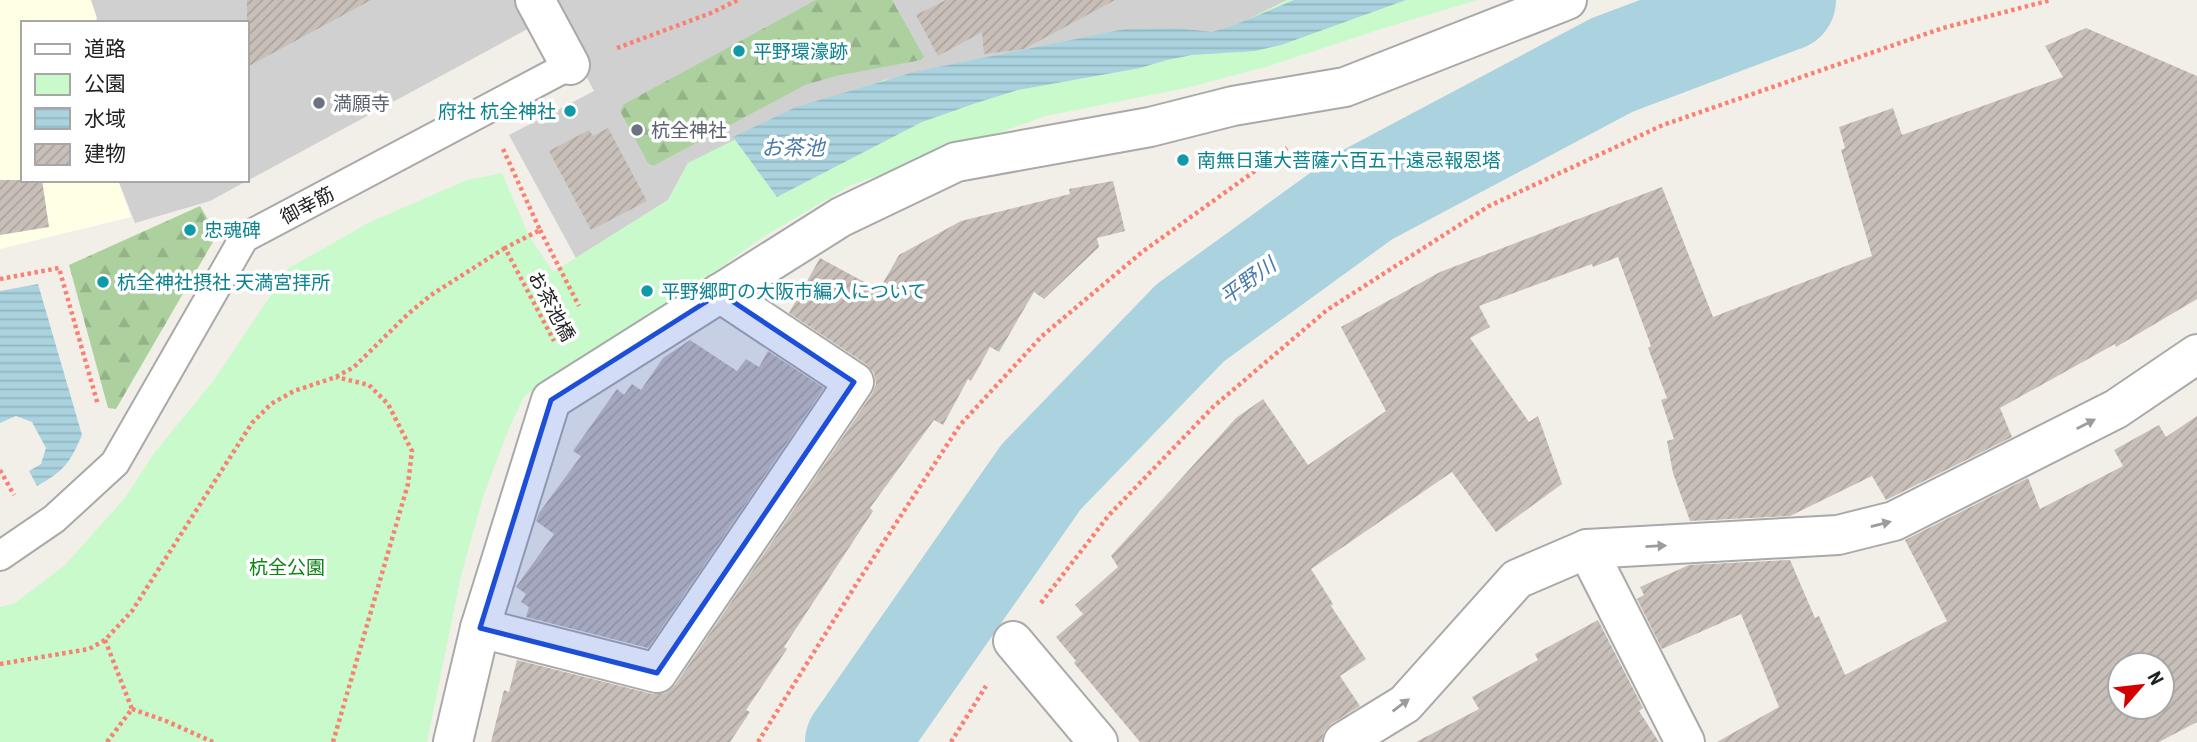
<svg xmlns="http://www.w3.org/2000/svg" width="2197" height="742" font-family="'Roboto Condensed','Noto Sans JP',sans-serif">
<defs>
<pattern id="forest-firs" width="22" height="20" patternUnits="userSpaceOnUse" patternTransform="scale(1.75)"><rect width="22" height="20" fill="#add19e"/><path d="M5 1l3.5 6h-7zM16 11l3.5 6h-7z" fill="#95b388"/></pattern>
<pattern id="water-rules" width="6" height="5" patternUnits="userSpaceOnUse" patternTransform="scale(1.75)"><rect width="6" height="5" fill="#aad3df"/><path d="M0 2.5h6" fill="none" stroke="#92b5bf"/></pattern>
<pattern id="building-hatch" width="6" height="6" patternUnits="userSpaceOnUse" patternTransform="scale(1.75)"><rect width="6" height="6" fill="#c7bfb8"/><path d="M-1 1l2-2M0 6l6-6M5 7l2-2" fill="none" stroke="#aba49e"/></pattern>
</defs>
<rect width="100%" height="100%" fill="#f2efe9"/>
<path fill="#ffffe5" d="M0,0H91L97,18L95,23H23V180H118L131,217L0,249Z"/>
<g fill="#d0d0d0">
<path d="M91,0H520L533,26L210,201L135,223L118,180H247V23H95L97,18Z"/>
<path d="M546,0H1287L1213,37L688,163L668,200L576,258L509,135L594,91Z"/>
</g>
<g fill="url(#forest-firs)">
<path d="M816,0H892L924,57L921,60L836,76L805,85L653,166L648,163L620,111L624,104Z"/>
<path d="M200,206L217,235L116,409L108,408L69,265Z"/>
</g>
<path fill="#c8facc" d="M1287,0H1478L1387,27L1269,66L1186,88L1046,116L851,185L763,237L648,319L574,363L524,396L505,438L483,497L461,576L427,742H0V607L15,603L65,565L124,499L155,452L214,380L289,268L368,223L467,180L502,173L529,236L553,272L668,200L688,163L766,124L884,80L981,64L1212,37Z"/>
<g fill="url(#water-rules)">
<path d="M1294,0H1406L1281,45L1255,51L1192,55L1167,60L1140,68L1018,90L976,103L922,122L777,197L733,137L796,107L914,72L1125,29L1177,28L1212,32L1232,26Z"/>
<path d="M38,284L82,435C70,463 64,471 37,486L29,471L41,464L46,448L32,422L16,416L0,423V291Z"/>
</g>
<g fill="none" stroke-linecap="round" stroke-linejoin="round">
<path stroke="#aad3df" stroke-width="102" d="M856,742L1041,477L1190,323L1365,196L1612,65L1785,0"/>
</g>
<g fill="url(#building-hatch)" fill-rule="evenodd">
<path d="M247,0H371L247,67Z"/>
<path d="M946,0H1115L1024,49L984,54L982,32L938,56L916,15Z"/>
<path d="M2086,28L2197,76V299L2116,347L2115,344L2000,408L2012,437L1886,500L1872,476L1790,516L1690,521L1673,473L1667,441L1674,439L1661,400L1667,398L1648,348L1651,346L1618,257L1593,267L1592,264L1479,306L1490,327L1470,338L1529,422L1538,416L1562,484L1496,532L1452,472L1311,569L1333,604L1331,606L1366,659L1340,676L1360,706L1331,724L1324,732L1321,742H1140L1074,663L1076,661L1056,637L1083,614L1075,605L1118,567L1111,556L1236,418L1263,399L1308,465L1386,411L1341,327L1440,272L1662,187L1713,317L1872,256L1841,150L1845,148L1839,127L1893,108L1902,135L2063,77L2045,46Z"/>
<path d="M608,128L647,201L591,230L549,151L589,130L593,136Z"/>
<path d="M0,180H42L49,227L0,235Z"/>
<path d="M1113,181L1125,231L1097,238L1099,247L1044,299L1034,292L999,352L990,347L971,381L968,379L943,425L934,420L870,508L873,511L784,647L787,649L746,710L750,712L730,742H491L504,690L509,692L517,660L652,694L665,693L675,685L872,394L876,384L874,373L866,364L789,313L820,258L879,290L899,255L961,221L1070,194L1069,189Z"/>
<path d="M690,340L737,371L746,359L759,367L768,351L824,388L648,648L526,617L529,607L521,602L526,594L516,587L554,534L536,521L539,513L581,456L573,451L617,389L624,395L632,384L641,390L663,358Z"/>
<path d="M2197,416V722L2159,742H1717L1779,707L1741,614L1662,649L1637,599L1644,595L1640,587L1689,565L1790,560L1815,618L1819,616L1845,675L1947,621L1905,540L2028,478L2040,509L2123,466L2114,450L2159,425L2166,437ZM2120,665H2162V707H2120Z"/>
<path d="M1598,620L1643,708L1639,711L1659,742H1416L1479,709L1472,697L1531,664L1538,660L1535,654Z"/>
</g>
<g fill="none" stroke-linecap="round" stroke-linejoin="round">
<g stroke="#a9a9a9" stroke-width="32">
<path id="service" d="M0,556L54,519L115,463L244,238L570,65"/>
</g>
<g stroke="#a9a9a9" stroke-width="42">
<g id="minor">
<path d="M535,0L570,65"/>
<path d="M1587,549L1685,742"/>
<path d="M480,628L657,673L854,382L720,293"/>
<path d="M1013,641L1098,742"/>
<path d="M453,742L480,628L551,400L841,217L956,162L1150,127L1233,106L1345,87L1567,0"/>
<path d="M1343,742L1405,704L1517,579L1587,549L1838,535L1894,521L2116,409L2197,354"/>
</g>
</g>
<g stroke="#fa8072" stroke-width="4.5" stroke-dasharray="3.5 3.5" stroke-linecap="butt">
<path d="M617,48L711,13L738,0"/>
<path d="M503,149L540,230L505,248L554,341"/>
<path d="M540,230L579,306"/>
<path d="M0,279L59,268L98,405"/>
<path d="M0,470L14,495"/>
<path d="M1041,603L1109,515L1213,407L1327,310L1489,206L1663,125L1943,28L2051,0"/>
<path d="M105,640L132,709L107,742"/>
<path d="M0,664L89,649L105,640L132,611L252,423L271,404L294,391L336,377L354,367L408,314L431,295L505,248"/>
<path d="M132,709L166,721L213,742"/>
<path d="M333,742L408,484L412,451L388,404L369,385L336,377"/>
<path d="M758,742L857,583L960,425L1042,336L1142,252L1287,148"/>
<path d="M951,742L986,686"/>
</g>
<use href="#service" stroke="#fff" stroke-width="28"/>
<use href="#minor" stroke="#fff" stroke-width="38"/>
</g>
<defs><path id="oneway-solid" d="M-6-.8H1V-3.2L6.5 0L1 3.2V.8H-6Z" transform="scale(1.75)"/></defs>
<g fill="#9c9c9c">
<use href="#oneway-solid" transform="translate(2086 424) rotate(-27)"/>
<use href="#oneway-solid" transform="translate(1881 524) rotate(-14)"/>
<use href="#oneway-solid" transform="translate(1656 546) rotate(-3)"/>
<use href="#oneway-solid" transform="translate(1401 705) rotate(-37)"/>
</g>
<path fill="#1d4ed8" fill-opacity="0.2" stroke="#1d4ed8" stroke-width="5" stroke-linejoin="round" d="M720,293L854,382L657,673L480,628L551,400Z"/>
<g fill="#0f9aa8" stroke="#fff" stroke-width="2.5">
<circle cx="739" cy="51" r="7"/>
<circle cx="570" cy="111" r="7"/>
<circle cx="1183" cy="160" r="7"/>
<circle cx="190" cy="230" r="7"/>
<circle cx="103" cy="282" r="7"/>
<circle cx="647" cy="291" r="7"/>
</g>
<g fill="#6b7280" stroke="#fff" stroke-width="2.5">
<circle cx="319" cy="103" r="7"/>
<circle cx="637" cy="130" r="7"/>
</g>
<g text-anchor="middle" stroke-width="7" stroke-linejoin="round" paint-order="stroke">
<g font-size="19" fill="#0d838f" stroke="#fff" text-anchor="start">
<text x="753" y="58">平野環濠跡</text>
<text x="556" y="118" text-anchor="end">府社 杭全神社</text>
<text x="1197" y="167">南無日蓮大菩薩六百五十遠忌報恩塔</text>
<text x="204" y="237">忠魂碑</text>
<text x="117" y="289">杭全神社摂社 天満宮拝所</text>
<text x="661" y="298">平野郷町の大阪市編入について</text>
</g>
<g font-size="19" fill="#5b616d" stroke="#fff" text-anchor="start">
<text x="333" y="110">満願寺</text>
<text x="651" y="137">杭全神社</text>
</g>
<g font-size="19" fill="#222" stroke="#fff">
<text transform="translate(307 205) rotate(-28)" y="7">御幸筋</text>
<text transform="translate(552 306) rotate(62)" y="7">お茶池橋</text>
</g>
<g font-size="19" fill="#0c8416" stroke="#fff">
<text x="287" y="574">杭全公園</text>
</g>
<g font-size="21" font-style="italic" fill="#4a7aab" stroke="#fff">
<text x="793" y="155">お茶池</text>
<text transform="translate(1248 281) rotate(-36)" y="7">平野川</text>
</g>
</g>
<rect x="21" y="21" width="228" height="161" fill="#ffffff" stroke="#a7a7a7" stroke-width="2"/>
<rect x="35" y="44" width="35" height="10" fill="#ffffff" stroke="#a7a7a7" stroke-width="2"/>
<text x="84" y="56" font-size="21" fill="#222222">道路</text>
<rect x="35" y="74" width="35" height="21" fill="#c8facc" stroke="#a7a7a7" stroke-width="2"/>
<text x="84" y="91" font-size="21" fill="#222222">公園</text>
<rect x="35" y="108" width="35" height="21" fill="url(#water-rules)" stroke="#a7a7a7" stroke-width="2"/>
<text x="84" y="126" font-size="21" fill="#222222">水域</text>
<rect x="35" y="144" width="35" height="21" fill="url(#building-hatch)" stroke="#a7a7a7" stroke-width="2"/>
<text x="84" y="161" font-size="21" fill="#222222">建物</text>
<g transform="translate(2141 686) rotate(62)"><circle r="33" fill="#ffffff" stroke="#a7a7a7" stroke-width="2"/>
<path d="M0-5L12 26L0 18L-12 26Z" fill="#d40000"/>
<text y="-10" font-size="19" font-weight="bold" text-anchor="middle" fill="#222222">N</text>
</g>
</svg>
